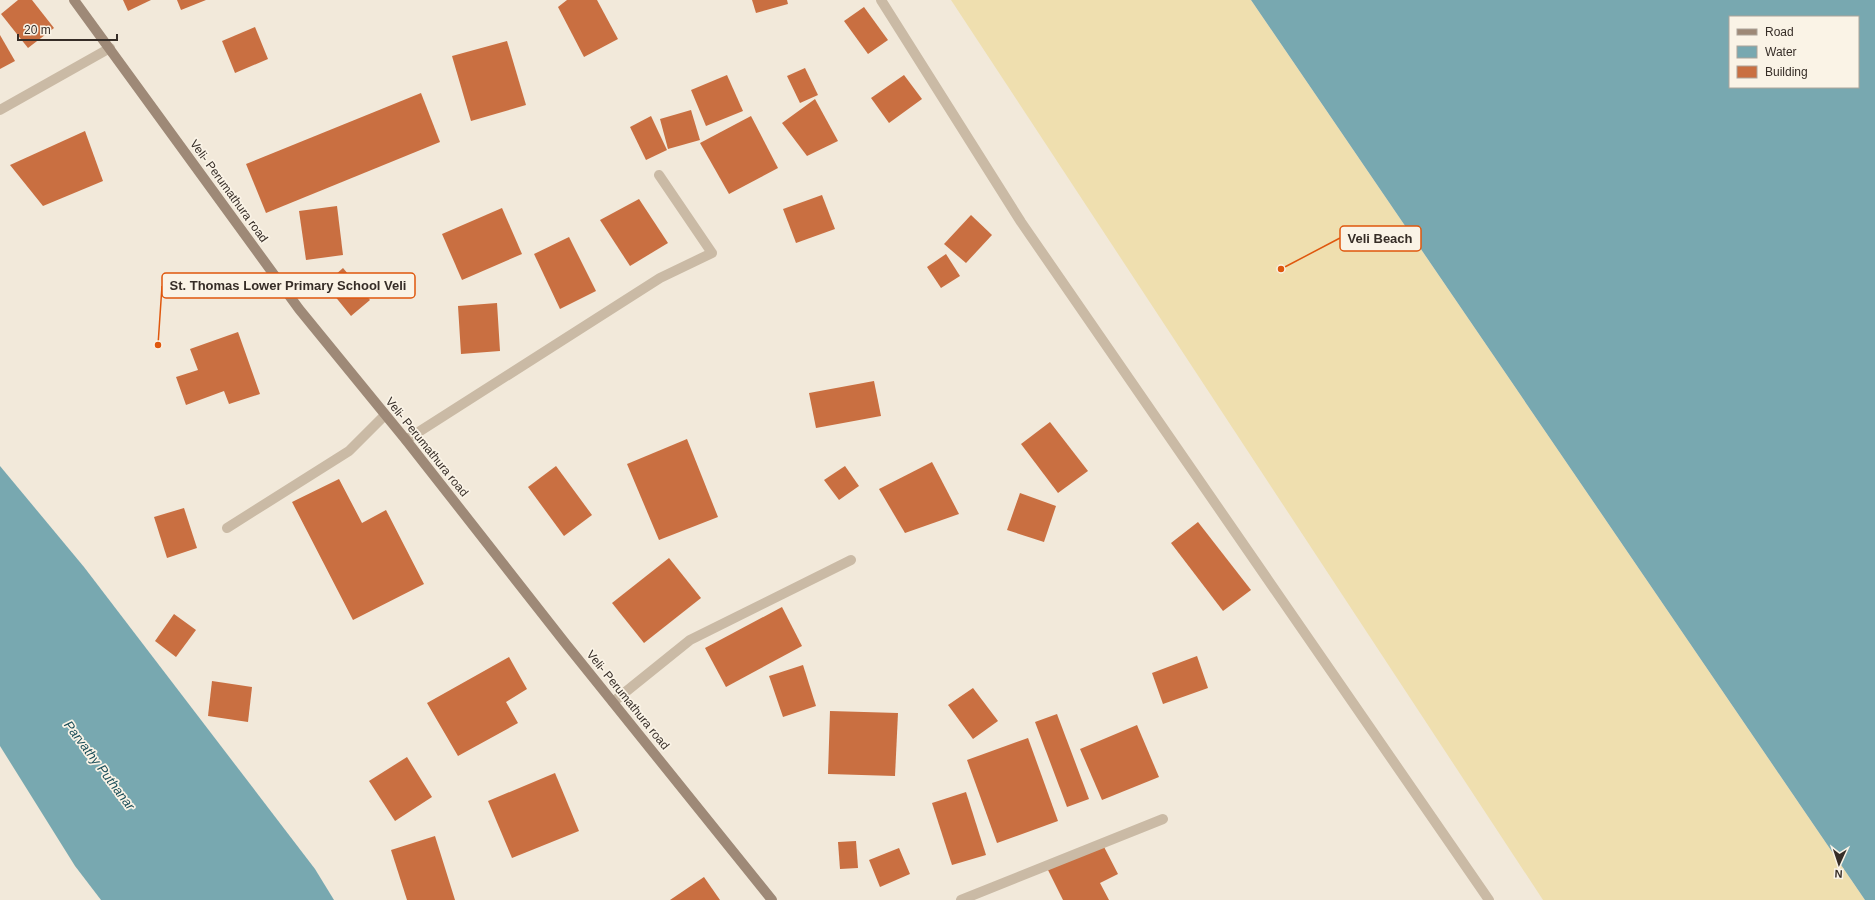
<svg xmlns="http://www.w3.org/2000/svg" width="1875" height="900" font-family="Arial,sans-serif">
<rect width="100%" height="100%" fill="#f2e9da"/>
<path fill="#efdfaf" d="M951,0H1251L1865,900H1543Z"/>
<g fill="#78a8b0" fill-rule="evenodd">
<path d="M1251,0H1875V900H1865ZM1730,17H1858V87H1730Z"/>
<path d="M0,466L84,567L315,869L334,900H101L75,866L0,746Z"/>
</g>
<g fill="#c96f41">
<path d="M18,0H32L54,28L28,48L1,14Z"/>
<path d="M123,0H151L128,11Z"/>
<path d="M177,0H206L181,10Z"/>
<path d="M567,0H597L618,39L584,57L558,7Z"/>
<path d="M752,0H787L788,4L756,13Z"/>
<path d="M864,7L888,40L868,54L844,21Z"/>
<path d="M255,27L268,59L235,73L222,41Z"/>
<path d="M0,35L15,61L0,69Z"/>
<path d="M507,41L526,105L471,121L452,56Z"/>
<path d="M805,68L818,95L800,103L787,76Z"/>
<path d="M727,75L743,111L706,126L691,90Z"/>
<path d="M904,75L922,99L889,123L871,98Z"/>
<path d="M421,93L440,142L266,213L246,164Z"/>
<path d="M815,99L838,141L807,156L782,123Z"/>
<path d="M691,110L700,140L668,149L660,119Z"/>
<path d="M651,116L667,150L646,160L630,127Z"/>
<path d="M751,116L778,168L729,194L700,143Z"/>
<path d="M85,131L103,181L43,206L10,165Z"/>
<path d="M822,195L835,229L796,243L783,209Z"/>
<path d="M639,199L668,243L630,266L600,220Z"/>
<path d="M337,206L343,255L306,260L299,211Z"/>
<path d="M502,208L522,254L462,280L442,234Z"/>
<path d="M971,215L992,235L966,263L944,244Z"/>
<path d="M569,237L596,291L560,309L534,254Z"/>
<path d="M946,254L960,276L941,288L927,267Z"/>
<path d="M343,268L370,300L351,316L325,284Z"/>
<path d="M497,303L500,351L461,354L458,306Z"/>
<path d="M238,332L260,394L229,404L224,391L186,405L176,377L198,370L190,349Z"/>
<path d="M874,381L881,416L816,428L809,393Z"/>
<path d="M1050,422L1088,471L1058,493L1021,444Z"/>
<path d="M687,439L718,517L659,540L627,464Z"/>
<path d="M932,462L959,514L905,533L879,489Z"/>
<path d="M556,466L592,515L564,536L528,487Z"/>
<path d="M845,466L859,486L839,500L824,480Z"/>
<path d="M339,479L362,523L386,510L424,584L353,620L292,502Z"/>
<path d="M1020,493L1056,506L1044,542L1007,530Z"/>
<path d="M184,508L197,548L167,558L154,517Z"/>
<path d="M1198,522L1251,590L1223,611L1171,543Z"/>
<path d="M669,558L701,598L644,643L612,603Z"/>
<path d="M782,607L802,646L726,687L705,648Z"/>
<path d="M174,614L196,630L176,657L155,641Z"/>
<path d="M1197,656L1208,688L1163,704L1152,673Z"/>
<path d="M509,657L527,689L506,702L518,723L458,756L427,703Z"/>
<path d="M803,665L816,706L783,717L769,676Z"/>
<path d="M212,681L252,687L248,722L208,716Z"/>
<path d="M973,688L998,721L973,739L948,705Z"/>
<path d="M830,711L898,713L895,776L828,774Z"/>
<path d="M1057,714L1089,799L1067,807L1035,722Z"/>
<path d="M1137,725L1159,777L1102,800L1080,749Z"/>
<path d="M1028,738L1058,821L997,843L967,760Z"/>
<path d="M407,757L432,797L395,821L369,781Z"/>
<path d="M555,773L579,831L512,858L488,801Z"/>
<path d="M966,792L986,855L952,865L932,803Z"/>
<path d="M435,836L455,900H407L391,850Z"/>
<path d="M856,841L858,868L840,869L838,842Z"/>
<path d="M1102,843L1118,874L1100,883L1109,900H1063L1048,870Z"/>
<path d="M899,848L910,874L880,887L869,860Z"/>
<path d="M704,877L720,900H670Z"/>
</g>
<g fill="none" stroke-linecap="round" stroke-linejoin="round">
<path stroke="#cabaa5" stroke-width="10" d="M613,702L690,640L851,560"/>
<g stroke="#cabaa5" stroke-width="10">
<path d="M881,0L1021,222L1489,900"/>
<path d="M0,110L110,48"/>
<path d="M406,440L660,278L712,253L659,175"/>
<path d="M227,528L349,451L385,415"/>
<path d="M961,900L1163,819"/>
</g>
<path stroke="#9e8977" stroke-width="10" d="M74,0L299,309L406,440L566,644L772,900"/>
</g>
<g text-anchor="middle" stroke-width="3.5" stroke-linejoin="round" paint-order="stroke">
<g font-size="12" fill="#362d27" stroke="#faf3e6">
<text transform="translate(229 191) rotate(54)" y="4">Veli- Perumathura road</text>
<text transform="translate(427 447) rotate(51)" y="4">Veli- Perumathura road</text>
<text transform="translate(628 700) rotate(51)" y="4">Veli- Perumathura road</text>
</g>
<g font-size="13" font-style="italic" fill="#1b4e59" stroke="#faf3e6">
<text transform="translate(100 765) rotate(53)" y="5">Parvathy Puthanar</text>
</g>
</g>
<path fill="none" stroke="#df570d" stroke-width="1.5" d="M1281 269L1340 238M158 345L162 286"/>
<g fill="#df570d" stroke="#faf3e6" stroke-width="1.5">
<circle cx="1281" cy="269" r="4"/>
<circle cx="158" cy="345" r="4"/>
</g>
<g fill="#faf3e6" stroke="#df570d" stroke-width="1.5">
<rect x="1340" y="226" width="81" height="25" rx="4"/>
<rect x="162" y="273" width="253" height="25" rx="4"/>
</g>
<g font-size="13" text-anchor="middle" font-weight="bold" fill="#362d27">
<text x="1380" y="243">Veli Beach</text>
<text x="288" y="290">St. Thomas Lower Primary School Veli</text>
</g>
<rect x="1729" y="16" width="130" height="72" fill="#faf3e6" stroke="#aca49a"/>
<rect x="1737" y="29" width="20" height="6" fill="#9e8977" stroke="#aca49a"/>
<text x="1765" y="36" font-size="12" fill="#362d27">Road</text>
<rect x="1737" y="46" width="20" height="12" fill="#78a8b0" stroke="#aca49a"/>
<text x="1765" y="56" font-size="12" fill="#362d27">Water</text>
<rect x="1737" y="66" width="20" height="12" fill="#c96f41" stroke="#aca49a"/>
<text x="1765" y="76" font-size="12" fill="#362d27">Building</text>
<g transform="translate(1839 864) rotate(183)" stroke="#faf3e6" stroke-width="3" paint-order="stroke">
<path d="M0-3L7 15L0 10L-7 15Z" fill="#362d27"/>
<text y="-6" font-size="11" font-weight="bold" text-anchor="middle" fill="#362d27">N</text>
</g>
<path d="M18 34v6h99v-6" fill="none" stroke="#362d27" stroke-width="2"/>
<text x="24" y="34" font-size="12" fill="#362d27" stroke="#faf3e6" stroke-width="3" paint-order="stroke">20 m</text>
</svg>
